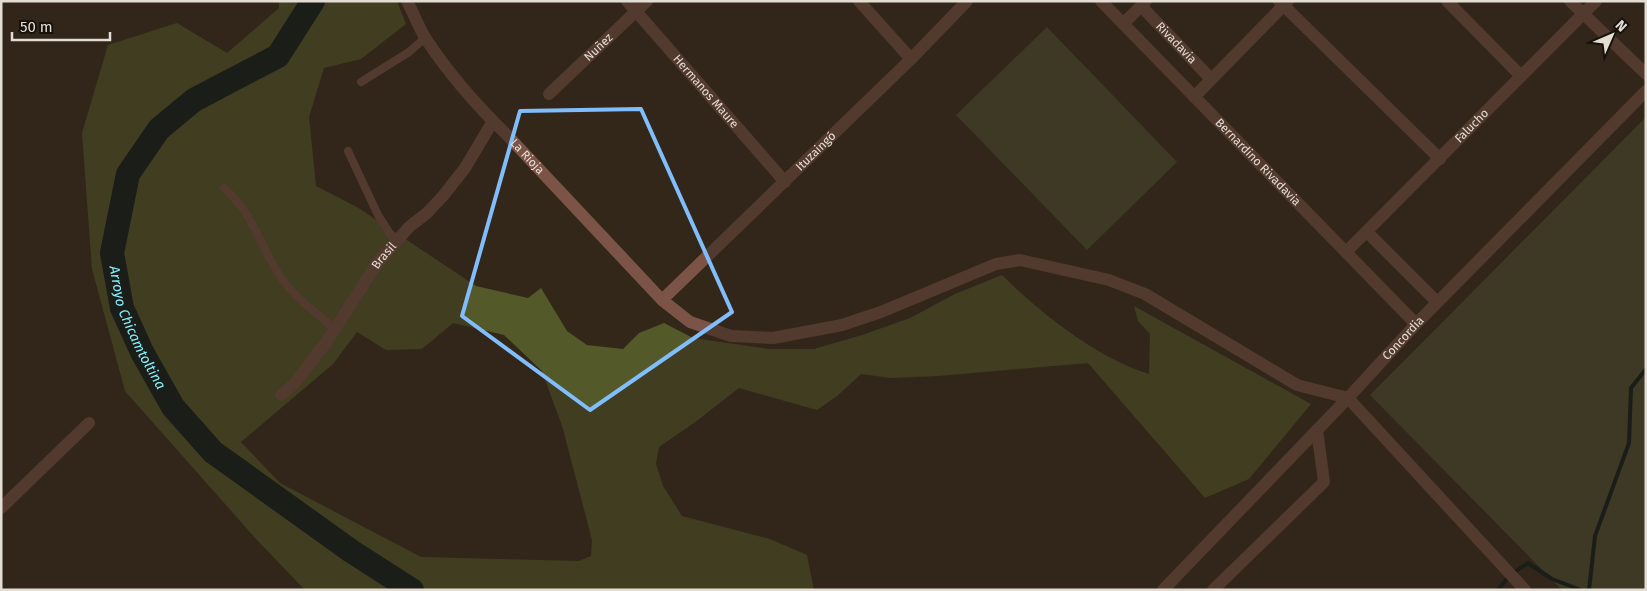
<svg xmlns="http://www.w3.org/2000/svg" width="1647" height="591" font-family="'Fira Sans',sans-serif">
<rect width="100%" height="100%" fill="#322719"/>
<g fill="#4c5034">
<path d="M1047,27L1177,162L1087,250L956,115Z"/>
<path d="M1646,117V590H1562L1370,395Z"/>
</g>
<path fill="#535929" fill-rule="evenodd" d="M279,1H397L406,24L361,59L324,68L309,117L316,186L357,207L476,286L528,298L541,288L567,331L587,345L623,349L639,333L664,323L693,338L769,349H814L862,335L910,318L955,294L1002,275C1040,313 1097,358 1149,374L1150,334L1138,321L1134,306L1311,404L1249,479L1205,498L1088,363L938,376L891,378L861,374L837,396L817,410L739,388L694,423L659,447L656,464L663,486L682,516L770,539L807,555L814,590H305L256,539L125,391L92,269L82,133L108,45L177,23L227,53L279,8ZM453,323L504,335L542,371L563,429L592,540L591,556L579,561L421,557L280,483L241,442L333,364L357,332L386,350L422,349Z"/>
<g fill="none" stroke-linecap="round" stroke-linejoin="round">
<g stroke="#011417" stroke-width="4">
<path d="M1498,590L1510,575L1528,563L1552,579L1581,590"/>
<path d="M1589,590L1595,536L1629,443L1631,388L1646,369"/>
</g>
<path stroke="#011417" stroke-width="24" id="s1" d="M313,1L278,56L194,100L159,129L128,174L112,253L122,308L142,352L173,407L213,452L351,551L412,590"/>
<g stroke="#7c5347" stroke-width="8">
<path d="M361,82L409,52L425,38"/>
<path d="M348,151L378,215L396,243"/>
<path d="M224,188C253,212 261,249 282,279C296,299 317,313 335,329"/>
</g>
<g stroke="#7c5347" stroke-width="12">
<path id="s2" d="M407,1C414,14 419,28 426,39C449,74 478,107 508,136L662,300L690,322L731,336L773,338L842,325L881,312L996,264L1020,260L1109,280L1145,294L1297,385L1348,398L1525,590"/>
<path id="s3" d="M627,1L785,182"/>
<path d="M859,1L911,59"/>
<path id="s4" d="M1101,1L1416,324"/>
<path d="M1279,1L1440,159"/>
<path d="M1447,1L1521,76"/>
<path d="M1570,1L1646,74"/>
<path id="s5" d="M1141,6L1211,79"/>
<path d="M1123,24L1146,1"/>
<path id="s6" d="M549,94L647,1"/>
<path d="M1194,97L1288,1"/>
<path d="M1367,232L1437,302"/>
<path id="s7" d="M1346,252L1596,1"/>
<path id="s8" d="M662,300L911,59L967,1"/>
<path id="s9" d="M281,395L294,384L327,341L378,262L409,227L427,213L443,196L465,168L493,121"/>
<path d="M1,508L89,423"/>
<path id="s10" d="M1163,590L1348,398L1416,324L1646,91"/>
<path d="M1213,590L1324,482L1317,430"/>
</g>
</g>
<path d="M0 0H1647V591H0ZM641,109L732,312L590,410L462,316L520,111Z" fill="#322719" fill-opacity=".55" fill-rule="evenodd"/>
<path fill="none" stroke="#80bdfa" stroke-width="4" stroke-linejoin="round" d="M641,109L732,312L590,410L462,316L520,111Z"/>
<g text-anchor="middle" stroke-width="4.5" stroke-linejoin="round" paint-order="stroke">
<g font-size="12" fill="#e4ddd4" stroke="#16110b">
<text dy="4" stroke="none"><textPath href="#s5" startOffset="51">Rivadavia</textPath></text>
<text dy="4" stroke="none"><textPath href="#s6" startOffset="68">Nuñez</textPath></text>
<text dy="4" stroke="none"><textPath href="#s3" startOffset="120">Hermanos Maure</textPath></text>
<text dy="4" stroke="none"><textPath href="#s7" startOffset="178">Falucho</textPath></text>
<text dy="4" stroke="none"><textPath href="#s8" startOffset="214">Ituzaingó</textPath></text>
<text dy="4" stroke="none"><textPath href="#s2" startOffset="198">La Rioja</textPath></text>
<text dy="4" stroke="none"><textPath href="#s4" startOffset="225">Bernardino Rivadavia</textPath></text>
<text dy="4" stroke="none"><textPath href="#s9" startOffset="174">Brasil</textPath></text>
<text dy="4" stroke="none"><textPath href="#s10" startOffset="348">Concordia</textPath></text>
</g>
<g font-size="14" font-style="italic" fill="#87f1ff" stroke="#16110b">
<text dy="5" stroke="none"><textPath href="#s1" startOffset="420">Arroyo Chicamtoltina</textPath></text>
</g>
</g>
<rect width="1647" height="591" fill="none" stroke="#e4ddd4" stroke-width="5"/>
<g transform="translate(1612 35) rotate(45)" stroke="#16110b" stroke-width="4" paint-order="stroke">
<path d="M0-4L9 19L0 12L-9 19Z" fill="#e4ddd4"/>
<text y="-8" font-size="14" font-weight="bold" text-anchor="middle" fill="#e4ddd4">N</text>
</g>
<path d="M12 32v8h98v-8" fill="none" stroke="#e4ddd4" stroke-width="2.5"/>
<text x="20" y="32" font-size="15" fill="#e4ddd4" stroke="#16110b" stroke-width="4" paint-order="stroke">50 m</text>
</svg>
